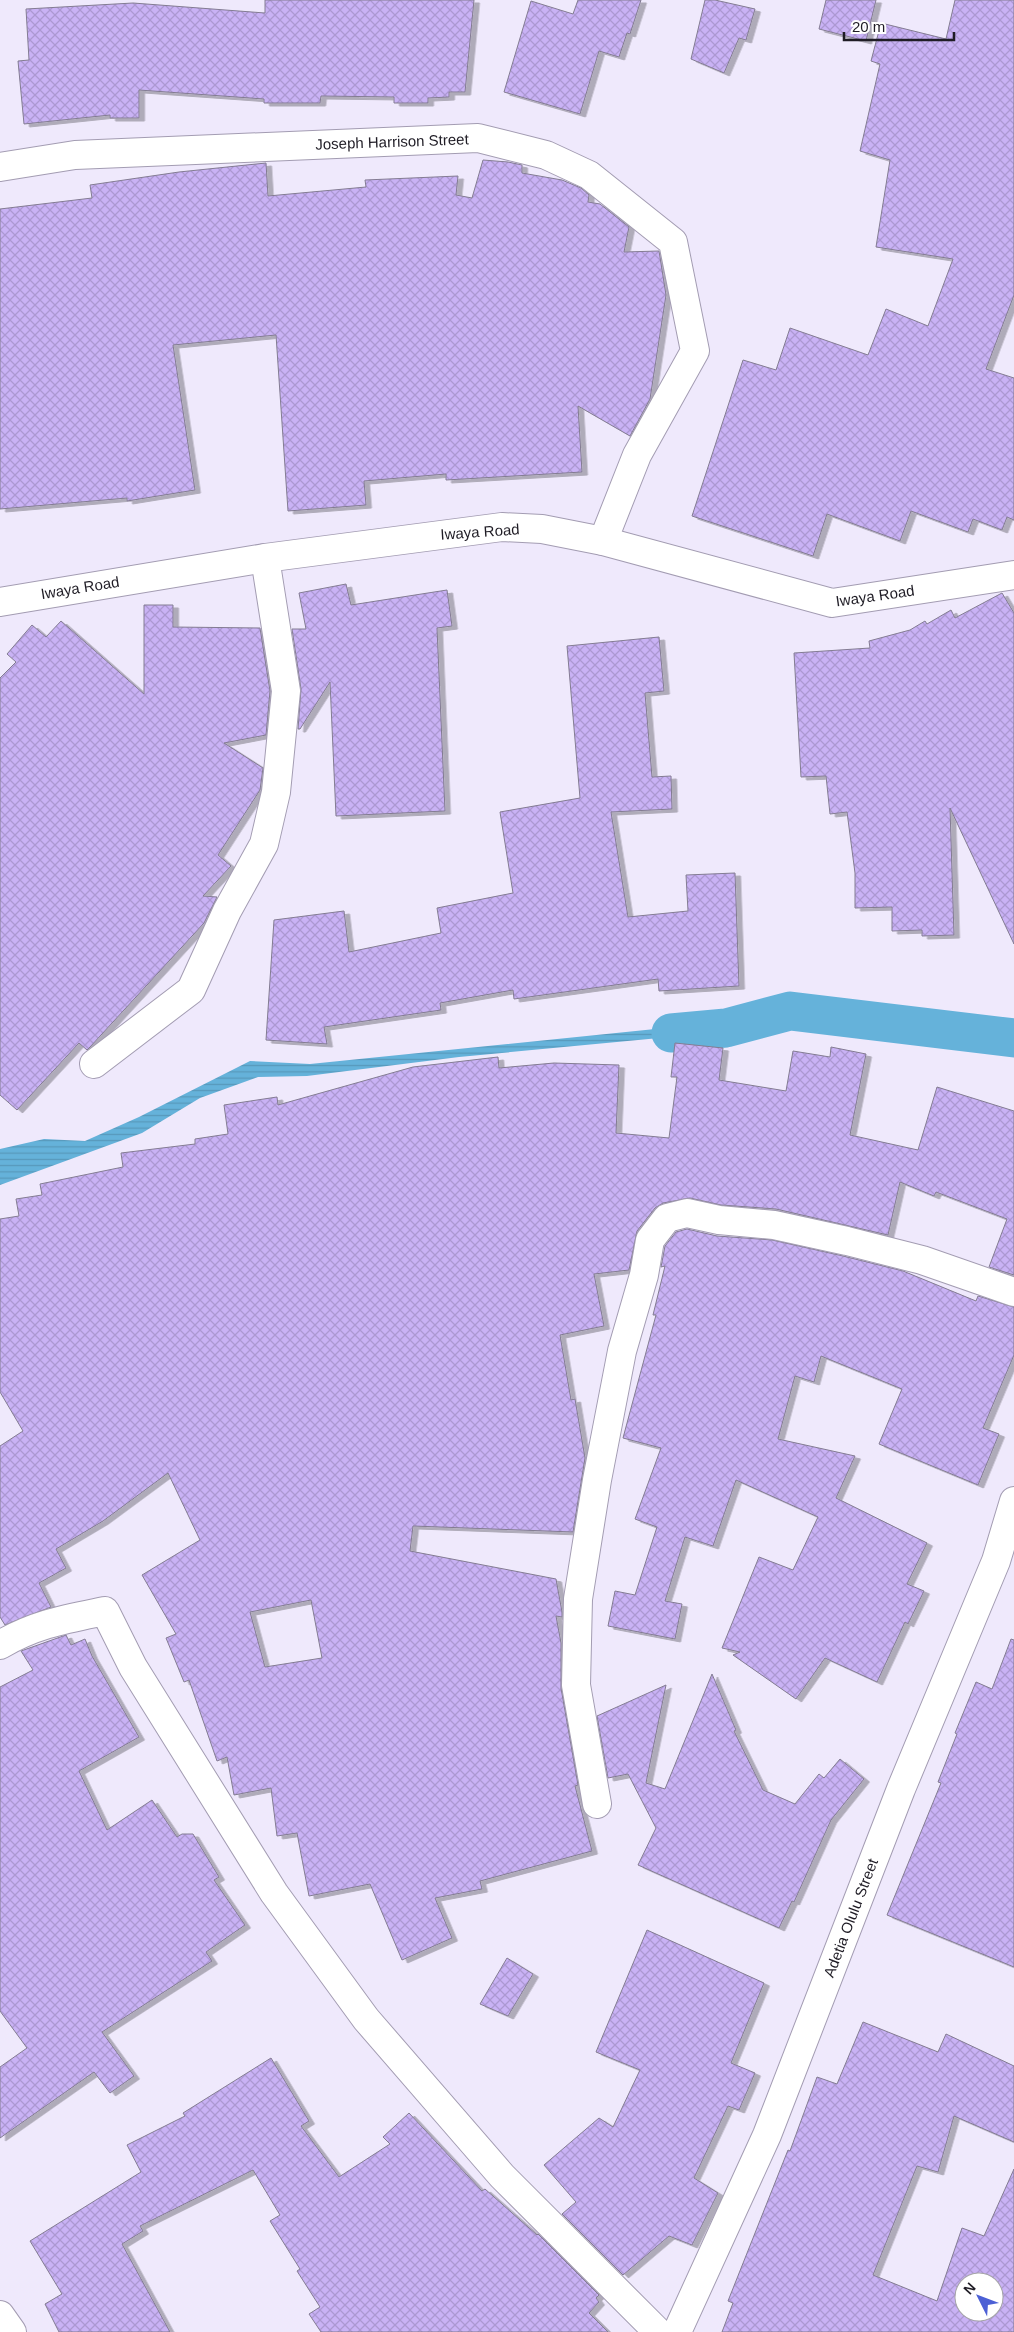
<svg xmlns="http://www.w3.org/2000/svg" width="1014" height="2332" font-family="Arial,sans-serif">
<defs>
<pattern id="water-rules" width="6" height="5" patternUnits="userSpaceOnUse" patternTransform="scale(1.25)"><rect width="6" height="5" fill="#65b2da"/><path d="M0 2.5h6" fill="none" stroke="#5798bb"/></pattern>
<pattern id="building-cross-hatch" width="8" height="8" patternUnits="userSpaceOnUse" patternTransform="scale(1.25)"><rect width="8" height="8" fill="#c9b2f5"/><path d="M0 0l8 8M0 8l8-8" fill="none" stroke="#ac98d2"/></pattern>
<filter id="shadow"><feDropShadow dx="5.5" dy="3" stdDeviation="0" flood-color="#0004"/></filter>
</defs>
<rect width="100%" height="100%" fill="#efe9fc"/>
<path fill="url(#water-rules)" d="M724,1022L723,1032L459,1057L307,1076L258,1077L200,1098L142,1133L0,1185V1149L44,1139L85,1141L139,1117L250,1061L310,1064Z"/>
<g fill="none" stroke-linecap="round" stroke-linejoin="round">
<path stroke="#65b2da" stroke-width="39" d="M671,1033L726,1028L790,1011L1014,1038"/>
</g>
<g fill="url(#building-cross-hatch)" stroke="#837c92" fill-rule="evenodd" filter="url(#shadow)">
<path d="M265,0H474L465,92H449V97L428,98V103H394V97L321,96L320,103H264V99L139,90V118H110V115L24,124L18,61L29,60L26,9L133,3L265,13Z"/>
<path d="M578,0H641L630,34L627,33L619,57L599,51L580,114L504,92L531,1L573,14Z"/>
<path d="M705,0H715L755,9L746,40L739,38L724,73L691,59Z"/>
<path d="M826,0H876L866,41L819,29Z"/>
<path d="M955,0H1014V295L986,369L1014,378V520L1007,517L1002,530L973,519L968,532L911,511L900,541L827,514L813,556L692,516L743,360L776,370L790,328L868,355L886,309L928,326L953,259L876,247L890,160L860,151L880,64L871,61L881,23L946,39Z"/>
<path d="M483,160L508,162L522,165V173L562,180L581,188L589,195L588,202L600,204L629,227L624,252L659,251L666,295L650,399L630,436L578,406L582,472L446,480V474L364,481L366,505L288,511L276,335L173,345L195,490L127,501V498L0,509V209L92,198L90,185L179,172L266,163L268,196L366,187L365,180L458,176L456,195L472,198Z"/>
<path d="M346,584L351,605L447,590L452,626L437,628L445,811L336,816L330,682L300,729H298L301,689L292,629H306L299,593Z"/>
<path d="M1002,593L1014,613V944L950,808L954,935L922,936V930L892,931V907L855,908V873L847,812L830,814L826,776L801,777L794,653L870,648L869,641L910,630L925,621L927,624L951,610L955,618Z"/>
<path d="M144,605H173V627L260,628L270,691L266,735L224,743L263,768L260,790L218,855L231,866L203,896L217,897L204,923L90,1047L87,1050L79,1043L17,1110L0,1095V678L16,662L7,654L32,625L46,637L61,621L144,694Z"/>
<path d="M659,637L664,691L645,693L652,777L671,776L672,809L611,812L628,917L688,911L686,875L735,873L739,986L659,991L658,979L514,999L513,990L440,1003L441,1010L324,1027L327,1044L266,1040L274,920L344,911L349,952L441,933L437,908L513,893L500,812L580,798L567,646Z"/>
<path d="M675,1043L723,1048L719,1080L786,1091L793,1051L830,1057L831,1047L866,1054L850,1135L918,1150L937,1087L1014,1111V1275L989,1267L1007,1219L936,1192L934,1196L900,1182L888,1235L776,1209L721,1205L690,1198L663,1203L655,1208L637,1231L629,1270L594,1274L604,1326L560,1335L571,1400L575,1399L585,1458L573,1532L413,1526L410,1551L556,1579L562,1612V1617L556,1616L561,1643V1688L578,1785L575,1786L592,1851L480,1881L482,1889L435,1898L452,1938L402,1960L370,1884L309,1896L297,1833L277,1836L271,1788L234,1795L227,1757L217,1761L189,1680L184,1682L166,1638L176,1634L142,1575L200,1540L168,1473L103,1521L56,1549L66,1568L39,1583L51,1607L5,1625L0,1617V1446L23,1431L0,1392V1219L19,1216L16,1199L42,1195L40,1184L123,1167L121,1153L195,1144V1139L228,1134L224,1105L277,1097L278,1105L413,1067L498,1057L499,1068L554,1063L619,1065L616,1133L669,1138L677,1077H671ZM311,1600L322,1658L265,1667L250,1612Z"/>
<path d="M687,1229L717,1236L772,1240L843,1256L903,1271L976,1301L978,1296L1014,1307V1355L983,1428L999,1434L978,1485L879,1444L902,1389L821,1356L814,1382L795,1376L778,1439L855,1456L836,1498L927,1543L907,1584L924,1591L908,1624L905,1622L877,1682L825,1658L796,1699L733,1655L740,1652L722,1648L759,1557L793,1570L818,1517L736,1480L713,1546L685,1537L665,1601L682,1604L675,1639L608,1626L615,1591L635,1595L657,1527L635,1519L661,1448L623,1438L656,1315H653L665,1266L661,1267L665,1246L676,1232Z"/>
<path d="M66,1635L71,1645L85,1639L92,1656L139,1737L79,1771L107,1830L152,1800L177,1837L182,1834H193L219,1877L214,1880L245,1925L206,1952L212,1961L102,2032L134,2076L110,2093L94,2072L0,2138V2067L27,2048L0,2011V1687L33,1670L21,1651Z"/>
<path d="M1011,1639L1014,1640V1967L887,1915L941,1783L938,1782L957,1734L955,1733L976,1682L992,1689Z"/>
<path d="M712,1674L736,1730L734,1731L763,1790L795,1804L819,1774L824,1778L840,1759L864,1779L831,1820L794,1902L792,1901L779,1928L638,1865L656,1828L628,1774L608,1778L597,1716L666,1685L646,1783L665,1789Z"/>
<path d="M647,1930L764,1983L731,2063L755,2073L739,2110L728,2106L694,2178L718,2193L692,2245L669,2236L623,2275L562,2214L576,2202L544,2165L599,2118L613,2127L640,2070L596,2052Z"/>
<path d="M507,1958L533,1974L508,2016L480,2004Z"/>
<path d="M863,2022L938,2052L946,2034L1014,2066V2142L954,2116L938,2172L917,2166L873,2275L937,2301L962,2228L984,2236L1014,2169V2332H722L733,2303L728,2301L788,2150L790,2151L817,2077L837,2084ZM964,2282H994V2312H964Z"/>
<path d="M271,2058L309,2121L301,2126L339,2177L390,2144L383,2137L409,2113L482,2191L485,2189L537,2235L538,2234L599,2295L596,2298L599,2302L589,2313L608,2332H321L309,2314L320,2307L297,2271L300,2269L270,2221L280,2215L253,2170L140,2226L143,2231L122,2244L170,2332H59L45,2304L62,2294L30,2241L141,2172L127,2145L185,2116L183,2113Z"/>
</g>
<g fill="none" stroke-linecap="round" stroke-linejoin="round">
<g stroke="#a39cb2" stroke-width="30">
<g id="minor">
<path d="M0,167L75,155L478,138L546,155L589,175L673,242L695,351L637,455L603,541"/>
<path d="M0,602L265,558L502,527L542,529L603,541L832,603L1014,575"/>
<path d="M94,1064L191,990L227,911L264,844L276,792L286,691L265,558"/>
<path d="M0,1645C35,1624 66,1619 105,1611L133,1667L274,1893L366,2019L502,2176L658,2332"/>
<path d="M597,1804L576,1685L578,1599L597,1480L622,1351L644,1275L650,1240L667,1218L687,1213L719,1220L774,1225L847,1241L922,1260L1014,1292"/>
<path d="M0,2315L12,2332"/>
<path d="M677,2332L767,2135L901,1789L996,1561L1014,1501"/>
</g>
</g>
<use href="#minor" stroke="#fff" stroke-width="28"/>
</g>
<g text-anchor="middle" stroke-width="5" stroke-linejoin="round" paint-order="stroke">
<g font-size="15" fill="#1f1c25" stroke="#fff">
<text transform="translate(392 142) rotate(-2)" y="5">Joseph Harrison Street</text>
<text transform="translate(480 532) rotate(-4)" y="5">Iwaya Road</text>
<text transform="translate(80 588) rotate(-9)" y="5">Iwaya Road</text>
<text transform="translate(875 596) rotate(-8)" y="5">Iwaya Road</text>
<text transform="translate(851 1918) rotate(-69)" y="5">Adetia Olulu Street</text>
</g>
</g>
<g transform="translate(979 2297) rotate(312)"><circle r="24" fill="#ffffff" stroke="#a5a4a8"/>
<path d="M0-4L9 19L0 12L-9 19Z" fill="#4c60d5"/>
<text y="-8" font-size="14" font-weight="bold" text-anchor="middle" fill="#1f1c25">N</text>
</g>
<path d="M844 32v8h110v-8" fill="none" stroke="#1f1c25" stroke-width="2.5"/>
<text x="852" y="32" font-size="15" fill="#1f1c25" stroke="#ffffff" stroke-width="4" paint-order="stroke">20 m</text>
</svg>
